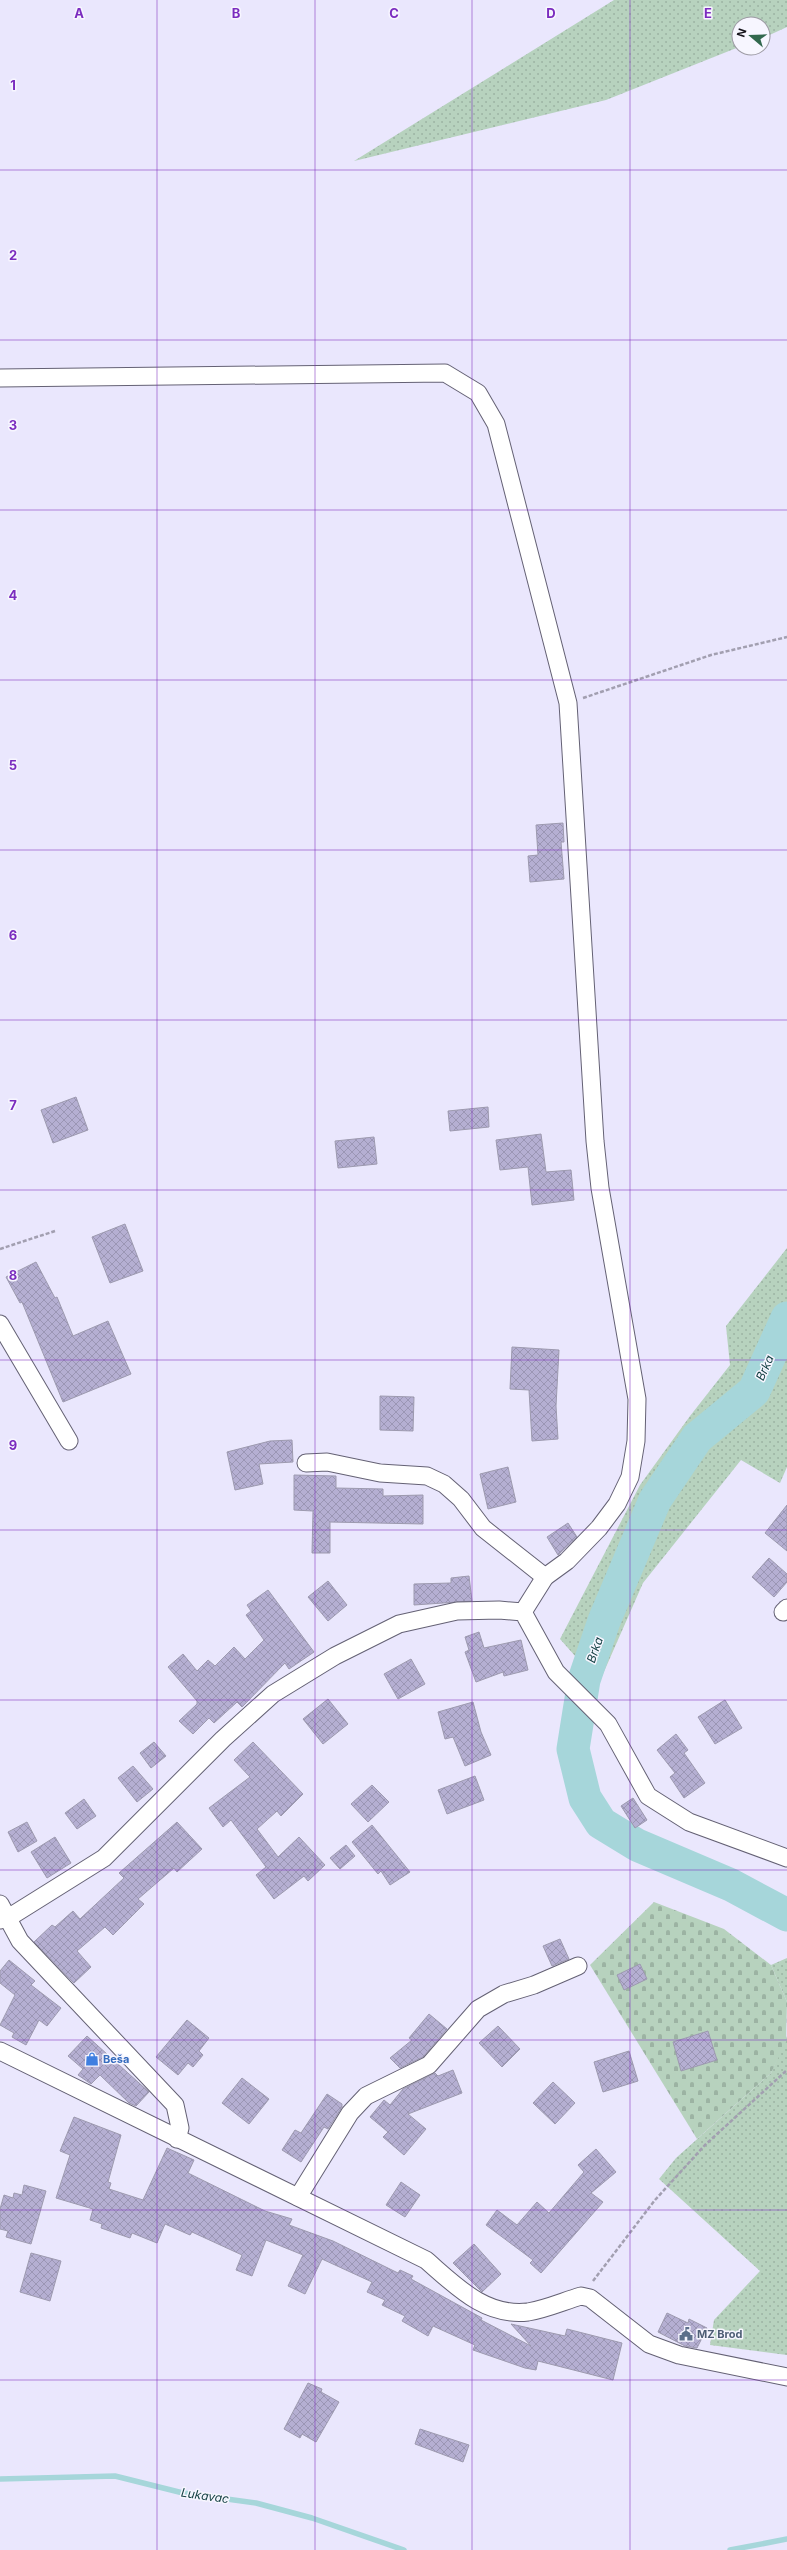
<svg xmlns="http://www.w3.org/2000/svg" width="787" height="2550" font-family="Inter,sans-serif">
<defs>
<pattern id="grass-dots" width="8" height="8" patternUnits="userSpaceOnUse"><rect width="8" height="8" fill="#b7d2be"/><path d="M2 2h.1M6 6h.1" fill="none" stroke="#9cb3a3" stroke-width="1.8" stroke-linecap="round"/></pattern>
<pattern id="cemetery-stones" width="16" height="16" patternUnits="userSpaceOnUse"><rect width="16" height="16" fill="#b7d2be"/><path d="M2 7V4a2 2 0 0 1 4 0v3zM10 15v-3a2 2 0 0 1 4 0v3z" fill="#9cb3a3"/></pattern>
<pattern id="building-cross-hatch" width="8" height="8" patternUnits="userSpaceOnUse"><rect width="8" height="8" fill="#b5afd2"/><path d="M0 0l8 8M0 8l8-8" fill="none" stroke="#9b96b4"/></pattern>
</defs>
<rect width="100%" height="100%" fill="#eae7fd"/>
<g fill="url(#grass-dots)">
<path d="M614,0H787V27L763,38V24H739V47L606,100L354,161Z"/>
<path d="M787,1248V1467L780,1483L741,1460L643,1583L599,1683L560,1639L640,1485L690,1416L730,1365L726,1326Z"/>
<path d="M787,1958V2002L771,1965Z"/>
<path d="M787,2036V2355L710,2345L714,2320L760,2271L659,2179L676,2158L771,2073Z"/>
</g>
<path fill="url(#cemetery-stones)" d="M654,1902L724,1929L771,1965L787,2002L786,2042L771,2073L697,2139L590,1965Z"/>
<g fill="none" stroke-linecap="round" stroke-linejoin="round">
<g stroke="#a6d6da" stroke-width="5.5">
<path d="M0,2479L115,2476L183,2493L256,2503L312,2518L404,2550"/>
<path d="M730,2550L787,2539"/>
</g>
<path stroke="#a6d6da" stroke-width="33" d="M787,1318L754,1391L697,1438L655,1500L604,1621L584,1680L573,1749L585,1798L601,1823L637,1845L731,1885L787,1915"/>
</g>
<g fill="url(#building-cross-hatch)" stroke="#9d9aaf">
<path d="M563,823L564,842H561L564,879L530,882L528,856L538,855L536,825Z"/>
<path d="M76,1097L88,1130L53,1143L41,1110Z"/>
<path d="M488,1107L489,1127L450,1131L448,1111Z"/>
<path d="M541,1134L546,1172L571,1170L574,1200L532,1205L528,1167L500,1170L496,1140Z"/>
<path d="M374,1137L377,1164L338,1168L335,1141Z"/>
<path d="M125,1224L143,1271L110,1283L92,1237Z"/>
<path d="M36,1262L55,1298L57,1297L73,1336L108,1321L131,1374L63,1402L22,1302L20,1303L6,1277Z"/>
<path d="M512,1347L559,1350L556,1406L558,1439L532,1441L529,1390L510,1389Z"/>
<path d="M380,1396L414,1397L413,1431L380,1430Z"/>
<path d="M292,1440L293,1462L259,1464L263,1484L235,1490L227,1452L270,1441Z"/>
<path d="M508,1467L516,1502L488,1509L480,1474Z"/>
<path d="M294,1475L336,1476V1488L383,1489V1496L423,1495V1524L330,1522V1553H312L313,1511L294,1510Z"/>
<path d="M787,1505V1551L765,1533Z"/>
<path d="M568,1523L577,1537L558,1555L547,1537Z"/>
<path d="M769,1558L787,1574V1582L774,1597L752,1577Z"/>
<path d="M469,1576L472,1601L414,1605V1584L451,1583V1578Z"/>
<path d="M328,1581L347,1605L328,1621L308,1597Z"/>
<path d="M268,1590L314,1652L289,1669L285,1663L242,1707L237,1702L214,1723L209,1718L193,1734L179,1721L197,1704V1701L168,1667L183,1654L197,1671L208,1660L215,1666L234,1647L245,1659L264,1640L246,1615L251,1611L247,1605Z"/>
<path d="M479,1632L484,1648L521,1640L528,1670L504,1676L503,1672L476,1682L465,1652L469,1650L465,1637Z"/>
<path d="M411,1659L425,1684L398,1699L384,1674Z"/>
<path d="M328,1699L348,1724L323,1744L303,1719Z"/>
<path d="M725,1700L742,1728L715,1744L698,1717Z"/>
<path d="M473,1702L481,1732L491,1755L465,1766L453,1737L445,1739L438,1712Z"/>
<path d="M676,1734L688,1750L684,1753L705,1783L684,1798L670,1777L675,1773L657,1750Z"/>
<path d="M154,1742L166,1756L151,1768L140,1753Z"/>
<path d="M253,1742L303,1794L281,1816L277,1811L257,1829L278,1857L299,1837L325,1865L308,1881L304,1876L274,1899L256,1875L266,1867L231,1820L223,1827L209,1808L250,1777L234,1760Z"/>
<path d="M133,1766L153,1789L137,1802L118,1778Z"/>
<path d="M475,1776L484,1800L447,1814L438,1790Z"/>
<path d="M372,1785L389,1802L368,1822L351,1804Z"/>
<path d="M633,1798L647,1820L635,1828L621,1806Z"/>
<path d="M84,1799L96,1816L77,1829L65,1813Z"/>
<path d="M27,1822L37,1841L18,1852L8,1832Z"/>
<path d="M177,1822L202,1849L177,1872L174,1868L138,1899L144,1904L113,1935L105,1927L77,1951L91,1967L74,1983L34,1942L52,1925L55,1927L73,1911L80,1919L124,1878L119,1873Z"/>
<path d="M372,1825L410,1872L390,1885L381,1871L378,1874L352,1842Z"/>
<path d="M55,1837L71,1863L47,1878L31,1852Z"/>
<path d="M346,1845L355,1856L340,1869L330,1858Z"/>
<path d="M560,1939L569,1959L552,1966L543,1946Z"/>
<path d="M9,1960L35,1981L31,1985L61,2008L47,2026L39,2020L26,2045L12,2037L14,2033L0,2025L15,1995L0,1983V1971Z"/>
<path d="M640,1964L647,1979L624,1990L617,1975Z"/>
<path d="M429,2014L447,2029L423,2057L400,2068L390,2058L412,2040L409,2038Z"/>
<path d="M187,2020L209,2038L199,2051L203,2055L193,2067L188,2063L178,2075L156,2057Z"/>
<path d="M498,2026L520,2049L502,2067L479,2043Z"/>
<path d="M708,2031L717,2060L681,2071L673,2042Z"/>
<path d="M87,2036L149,2092L136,2106L129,2103L100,2075L91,2084L78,2075L83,2069L68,2056Z"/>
<path d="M629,2051L638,2081L603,2092L594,2062Z"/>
<path d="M453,2070L462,2093L408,2114L426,2129L404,2155L383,2137L388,2132L370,2117L384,2100L390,2105L403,2089L435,2073L438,2076Z"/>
<path d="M242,2078L269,2099L249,2124L222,2103Z"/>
<path d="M553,2082L575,2103L555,2124L533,2103Z"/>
<path d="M327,2094L342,2104V2107L328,2129L324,2127L301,2162L282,2150L295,2130L301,2133Z"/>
<path d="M74,2117L121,2135L108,2182L111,2183L109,2189L143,2200L167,2148L194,2160L188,2173L265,2211L292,2219L289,2225L333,2241L398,2273L400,2270L413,2276L411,2279L482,2318L481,2320L531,2346L511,2324L565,2336L567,2329L622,2343L613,2380L538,2361L536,2370L525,2368L473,2350L475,2345L433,2326L428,2336L402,2321L405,2316L382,2305L385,2300L367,2292L372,2282L322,2259L305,2294L288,2286L303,2255L266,2240L252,2276L236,2270L242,2255L192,2232L190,2235L165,2224L157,2243L132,2233L130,2238L101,2228L102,2224L90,2220L93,2209L56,2198L70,2155L60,2151Z"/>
<path d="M596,2149L616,2172L591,2193L603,2202L541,2273L530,2263L533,2260L486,2225L497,2210L517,2225L537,2202L549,2213L584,2172L578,2165Z"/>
<path d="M401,2182L420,2195L405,2217L386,2205Z"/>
<path d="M24,2185L46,2191L31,2244L6,2237L8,2231L0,2229V2209L4,2195L13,2198L14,2193L22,2195Z"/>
<path d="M474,2244L501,2274L482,2292L453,2263Z"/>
<path d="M31,2253L61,2261L50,2301L20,2292Z"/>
<path d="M667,2313L688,2323L689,2319L707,2328L697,2348L685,2346L658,2332Z"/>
<path d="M308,2383L322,2389L321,2392L339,2402L316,2442L302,2434L300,2438L284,2429Z"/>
<path d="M420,2429L469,2445L463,2462L415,2444Z"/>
</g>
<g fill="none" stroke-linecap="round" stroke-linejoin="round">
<g stroke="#646174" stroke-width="19">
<g id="minor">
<path d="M0,378L445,373L478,393L496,424L568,703L595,1141L600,1188L637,1399L636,1441L630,1477L617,1504L599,1528L567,1561L545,1577L523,1612"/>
<path d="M0,1324L69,1441"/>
<path d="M306,1463L327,1462L380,1473L427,1476L444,1484L461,1499L483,1528L545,1577"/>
<path d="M783,1612L787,1608"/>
<path d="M0,1904L20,1941L175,2105L180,2128L177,2139"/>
<path d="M0,1920L8,1918L104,1858L223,1739L273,1694L335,1656L399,1624L457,1611L499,1610L523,1612L556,1672L608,1724L648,1796L689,1822L787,1858"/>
<path d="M0,2051L426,2260C456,2286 485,2317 528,2312C546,2309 564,2301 581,2296L590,2298L649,2344L679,2355L787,2377"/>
<path d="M298,2197L350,2113L366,2096L429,2065L478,2009L504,1994L534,1985L578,1966"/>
</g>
</g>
<g stroke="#a29fb0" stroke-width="2.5" stroke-dasharray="4 2" stroke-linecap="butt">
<path d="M583,698L711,655L787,637"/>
<path d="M0,1249L55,1231"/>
<path d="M593,2281L655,2200L705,2145L787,2070"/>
</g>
<use href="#minor" stroke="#fff" stroke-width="17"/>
</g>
<path fill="none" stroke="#7b2cbf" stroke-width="1" stroke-opacity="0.55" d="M157,0V2550M315,0V2550M472,0V2550M630,0V2550M0,170H787M0,340H787M0,510H787M0,680H787M0,850H787M0,1020H787M0,1190H787M0,1360H787M0,1530H787M0,1700H787M0,1870H787M0,2040H787M0,2210H787M0,2380H787"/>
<defs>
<g id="shop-bare" transform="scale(1.08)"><path d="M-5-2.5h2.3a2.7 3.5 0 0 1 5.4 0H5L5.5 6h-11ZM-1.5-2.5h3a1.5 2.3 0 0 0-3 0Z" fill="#3f7fe0" stroke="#f7f6ff" stroke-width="2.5" paint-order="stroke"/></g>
<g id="civic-bare" transform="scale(1.08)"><path d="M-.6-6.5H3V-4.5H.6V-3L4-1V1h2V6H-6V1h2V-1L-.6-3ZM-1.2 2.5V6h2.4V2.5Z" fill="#5c6f8a" stroke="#f7f6ff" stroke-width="2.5" paint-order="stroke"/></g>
</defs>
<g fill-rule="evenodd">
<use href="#shop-bare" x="92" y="2059"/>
<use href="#civic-bare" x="686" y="2334"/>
</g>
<g text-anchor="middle" stroke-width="3" stroke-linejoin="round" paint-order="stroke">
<g font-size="11" font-weight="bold" fill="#366cbe" stroke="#f7f6ff" text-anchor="start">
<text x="103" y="2063">Beša</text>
</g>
<g font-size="11" font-weight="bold" fill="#4e5e75" stroke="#f7f6ff" text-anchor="start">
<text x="697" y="2338">MZ Brod</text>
</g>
<g font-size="12" font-style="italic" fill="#164245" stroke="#f7f6ff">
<text transform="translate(765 1368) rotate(-66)" y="4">Brka</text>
<text transform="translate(595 1650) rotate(-71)" y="4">Brka</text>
<text transform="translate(205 2496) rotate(8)" y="4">Lukavac</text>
</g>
</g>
<g font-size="13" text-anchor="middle" font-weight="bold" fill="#7b2cbf" stroke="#f7f6ff" stroke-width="3" stroke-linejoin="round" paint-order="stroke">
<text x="79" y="18">A</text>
<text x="236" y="18">B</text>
<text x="394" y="18">C</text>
<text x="551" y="18">D</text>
<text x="708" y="18">E</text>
<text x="13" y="90">1</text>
<text x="13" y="260">2</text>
<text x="13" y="430">3</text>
<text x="13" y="600">4</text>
<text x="13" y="770">5</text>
<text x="13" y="940">6</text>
<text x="13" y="1110">7</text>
<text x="13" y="1280">8</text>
<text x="13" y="1450">9</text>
</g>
<g transform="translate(751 36) rotate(289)"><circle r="19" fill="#f7f6ff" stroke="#9c9aa3"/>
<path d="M0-3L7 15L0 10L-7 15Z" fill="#32684e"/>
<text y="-6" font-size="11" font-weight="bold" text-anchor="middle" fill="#131119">N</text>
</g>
</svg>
